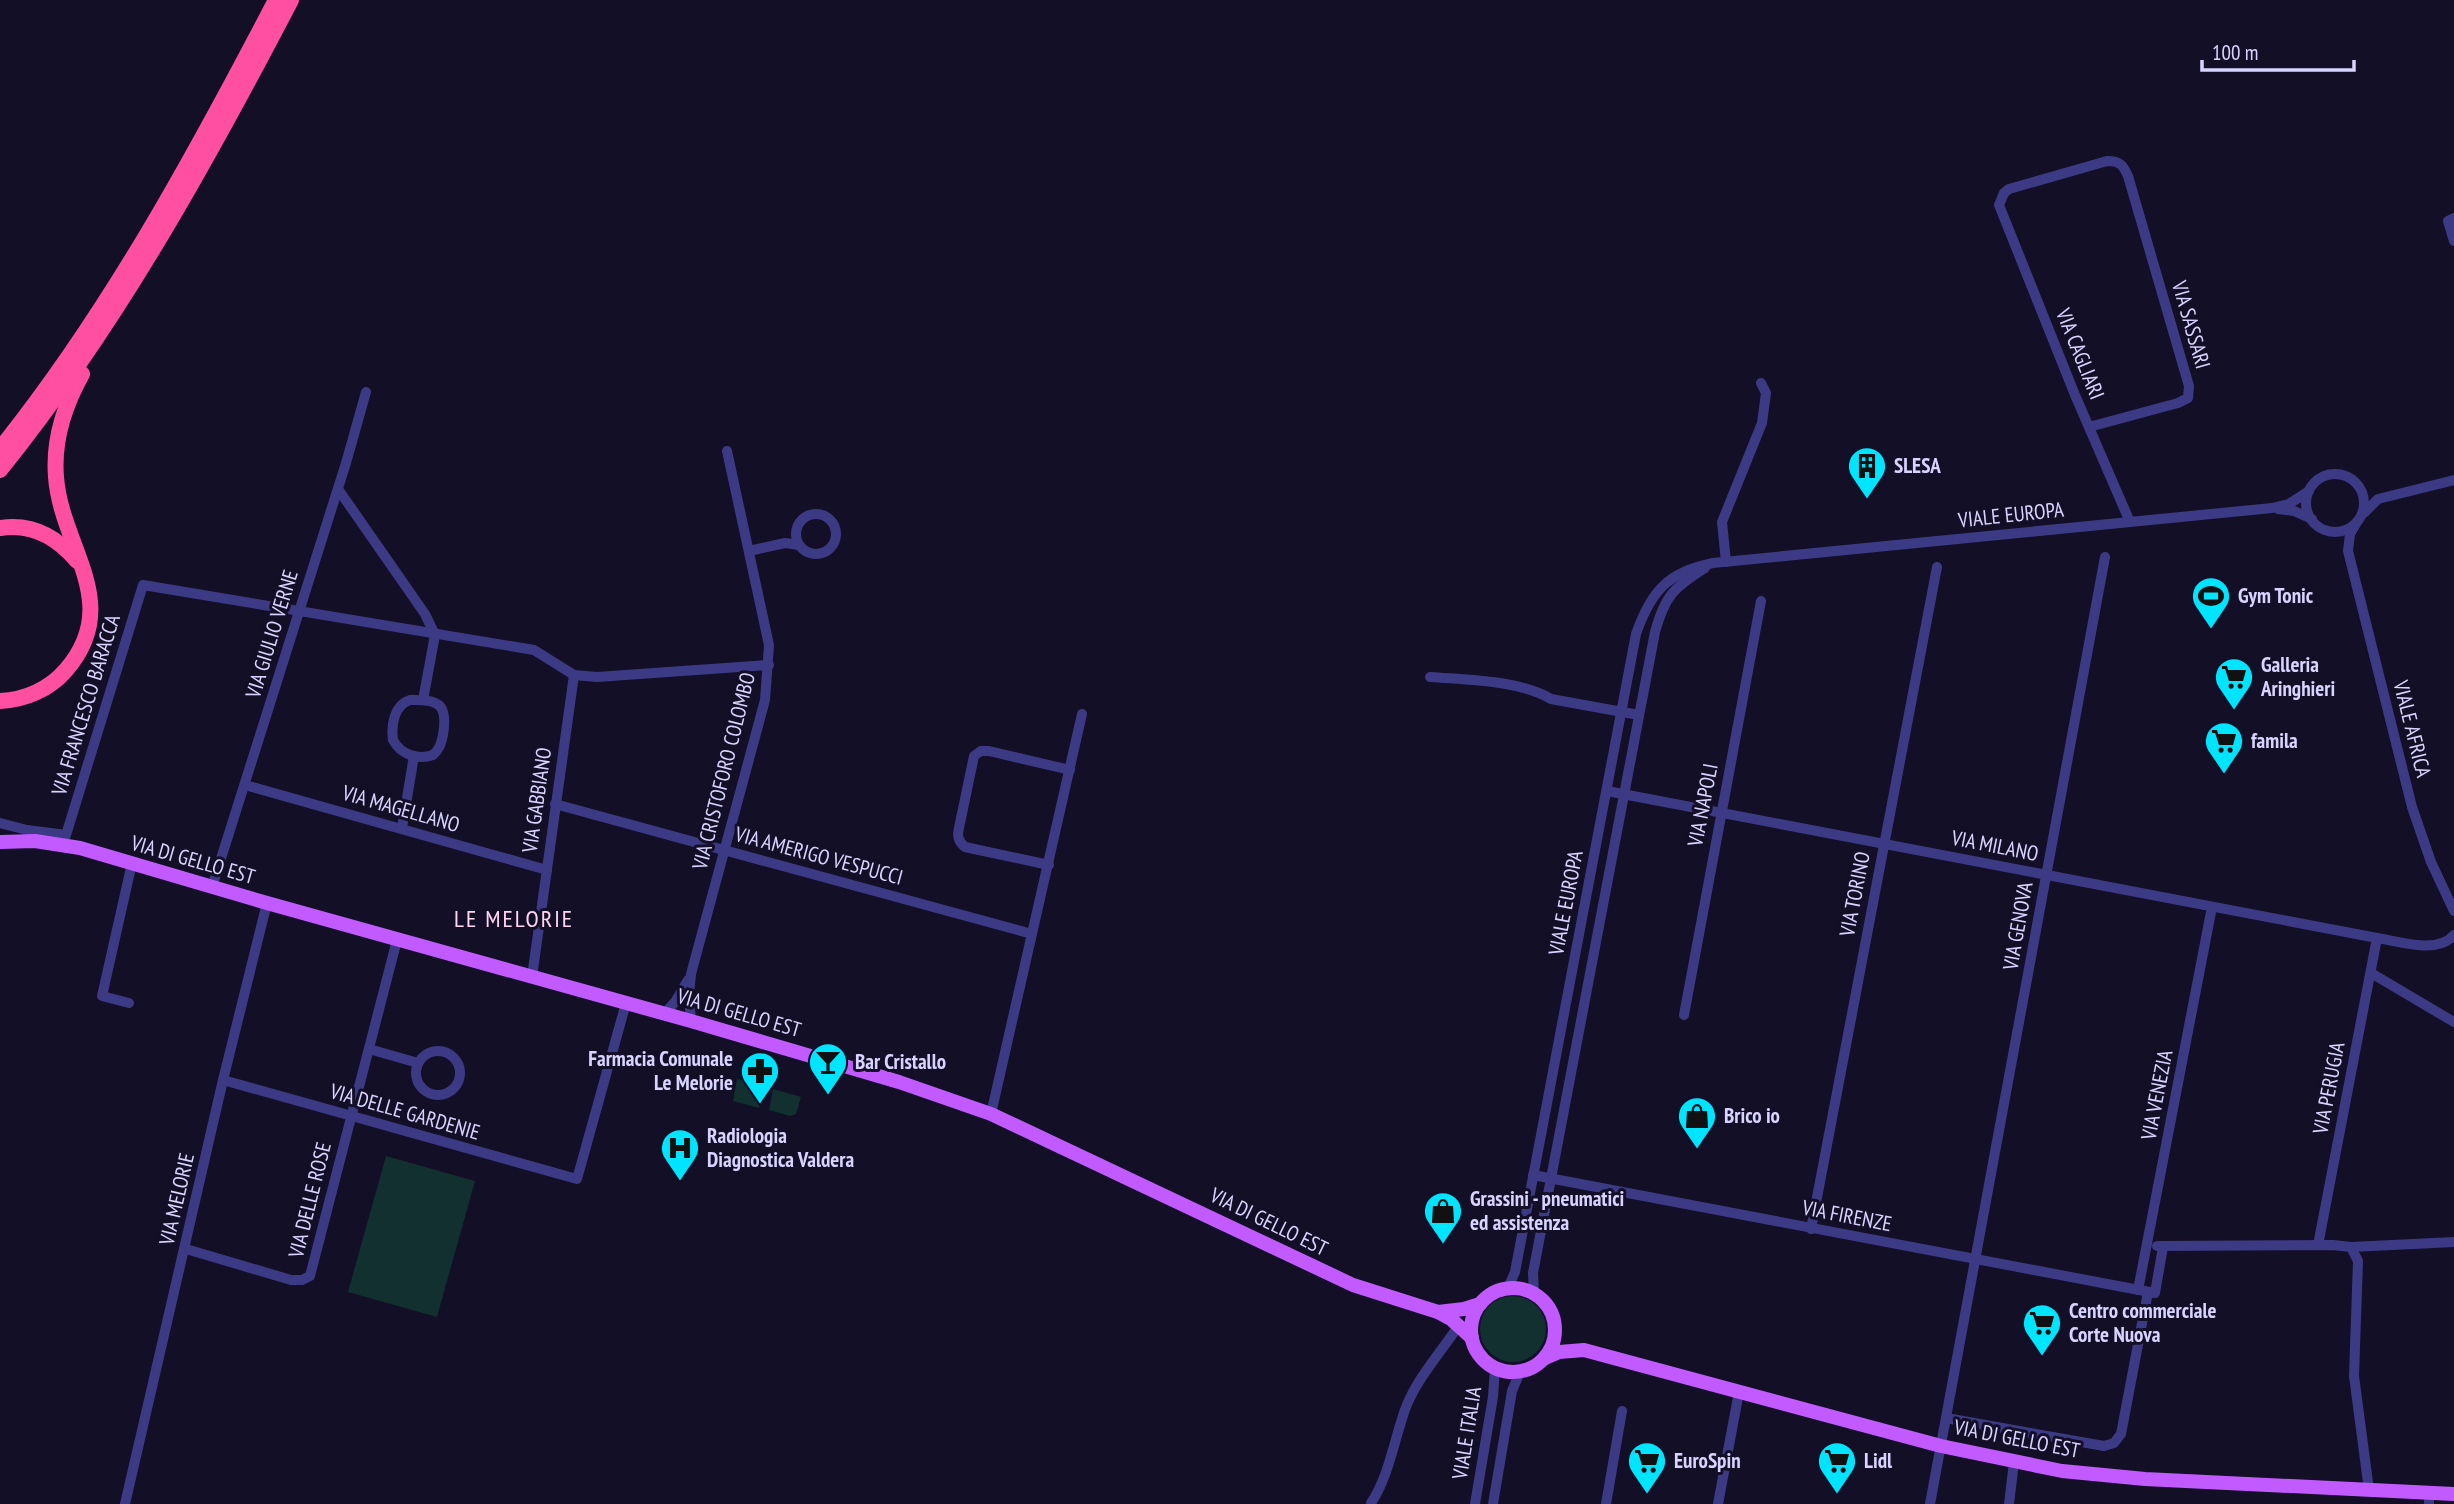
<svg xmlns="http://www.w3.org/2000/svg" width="2454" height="1504" font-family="'PT Sans Narrow',sans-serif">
<rect width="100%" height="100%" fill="#130f26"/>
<g fill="#12302f">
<path d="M737,1079L763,1086L759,1108L733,1101Z"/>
<path d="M773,1089L801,1097L796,1114L790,1116L769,1110Z"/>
<path d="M386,1156L475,1181L437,1317L348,1292Z"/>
<circle cx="1513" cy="1329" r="33"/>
</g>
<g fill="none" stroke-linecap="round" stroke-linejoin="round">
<g stroke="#3d3a85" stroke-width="10">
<path d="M2454,218L2448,221L2454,241"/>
<path d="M2089,427L2178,403L2188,398L2189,386L2128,176C2123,165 2120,161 2107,161L2009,189L2004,193L1999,205L2075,395L2130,522"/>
<circle cx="2335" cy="503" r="29"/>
<path d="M338,489L425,614L435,635L423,700"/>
<path d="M2278,509L2294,511L2312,519"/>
<path d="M2364,513L2378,499L2454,480"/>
<circle cx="816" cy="534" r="20"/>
<path d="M2357,522L2350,534L2348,551L2412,807L2431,862L2454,911"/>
<path d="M749,551L785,543L799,545"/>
<path d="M1726,562L1722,522L1762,423L1766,393L1761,383"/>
<path d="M1430,677C1467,680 1519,680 1551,699L1639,715"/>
<path d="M410,700C440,699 448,705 443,735C441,743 440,749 433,755C418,760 401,755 393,740C391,725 394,705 410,700Z"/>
<path d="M245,785L547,870"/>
<path d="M1607,791L2377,938C2399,941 2437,955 2454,935"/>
<path d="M555,804L1032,934"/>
<path d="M0,823L27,830L66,835L143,585L534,650L574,675L597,677L769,665"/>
<path d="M402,828L414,756"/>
<path d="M1049,865L965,847C958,841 957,836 959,828L974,756L981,751H989L1070,770"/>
<path d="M212,887L346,463L366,392"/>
<path d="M2371,973L2454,1022"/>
<path d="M532,977L574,675"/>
<path d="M129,1003L102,996L132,863"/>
<path d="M664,1014L675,1002L688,980"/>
<path d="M1684,1015L1761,601"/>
<path d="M691,1021L689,995L691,974L765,700L769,645L727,451"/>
<path d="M369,1049L418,1063"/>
<circle cx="438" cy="1073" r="22"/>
<path d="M223,1080L577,1179L626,1003"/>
<path d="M991,1114L1082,714"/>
<path d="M1533,1175L2155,1293L2163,1247"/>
<path d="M1811,1229L1937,567"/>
<path d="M2318,1245L2377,938"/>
<path d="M2157,1246L2333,1245L2351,1247L2454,1242"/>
<path d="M2351,1247L2358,1261L2354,1376L2369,1490"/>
<path d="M186,1249L291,1280H302L310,1276L397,940"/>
<path d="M1508,1288L1515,1272L1636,634C1651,591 1668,572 1713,563L2272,508L2289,504L2309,491"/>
<path d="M2138,1290L2212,907"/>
<path d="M1534,1292L1533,1273L1655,632C1665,596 1673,588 1705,568"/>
<path d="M1946,1418L2104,1446L2114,1443L2121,1434L2148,1292"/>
<path d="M2429,1493V1504"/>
<path d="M1371,1503C1389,1477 1395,1436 1406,1407C1418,1377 1441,1352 1459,1325"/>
<path d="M125,1504L223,1080L267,903"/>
<path d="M1475,1504L1493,1397L1495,1368"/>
<path d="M1493,1504L1512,1391L1520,1372"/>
<path d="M1606,1504L1622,1411"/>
<path d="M1718,1504L1739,1392"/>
<path d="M1930,1504L2105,557"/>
<path d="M2009,1504L2014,1462"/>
</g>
<g stroke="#c25bff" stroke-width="14">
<path d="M0,842L35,841L80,848L267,903L691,1021L899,1082L991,1114L1353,1285L1438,1312L1451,1319L1472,1338"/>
<circle cx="1513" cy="1330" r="42"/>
<path d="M1438,1312L1464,1309L1480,1304"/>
<path d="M1545,1358L1559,1352L1584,1350L1941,1446L2062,1471L2145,1479L2454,1494"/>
</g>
<g stroke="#ff4fa3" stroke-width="16">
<path d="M0,449C110,312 195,155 276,0"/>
<path d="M0,470C116,326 206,163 291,0"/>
<path d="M0,528C32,523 57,537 77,561"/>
<path d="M0,701C25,700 50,689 66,670C124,603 61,547 56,477C53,440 64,406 82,374"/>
</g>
</g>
<defs>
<g id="building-pin" transform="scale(2.0125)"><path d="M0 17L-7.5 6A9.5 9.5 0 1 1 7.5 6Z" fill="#00e5ff" stroke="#130f26"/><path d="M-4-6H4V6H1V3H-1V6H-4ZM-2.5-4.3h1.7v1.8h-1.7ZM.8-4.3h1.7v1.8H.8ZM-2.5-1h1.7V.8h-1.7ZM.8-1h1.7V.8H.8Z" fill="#111"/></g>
<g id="stadium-pin" transform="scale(2.0125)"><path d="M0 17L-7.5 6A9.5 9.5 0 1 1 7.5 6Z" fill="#00e5ff" stroke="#130f26"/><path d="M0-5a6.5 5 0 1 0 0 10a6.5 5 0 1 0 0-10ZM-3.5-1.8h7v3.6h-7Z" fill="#111"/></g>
<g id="supermarket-pin" transform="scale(2.0125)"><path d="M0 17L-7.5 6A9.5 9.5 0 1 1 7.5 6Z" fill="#00e5ff" stroke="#130f26"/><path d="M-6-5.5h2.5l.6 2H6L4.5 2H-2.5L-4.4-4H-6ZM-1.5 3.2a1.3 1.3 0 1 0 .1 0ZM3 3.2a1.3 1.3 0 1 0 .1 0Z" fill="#111"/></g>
<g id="bar-pin" transform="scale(2.0125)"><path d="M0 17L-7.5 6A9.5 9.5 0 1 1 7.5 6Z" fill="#00e5ff" stroke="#130f26"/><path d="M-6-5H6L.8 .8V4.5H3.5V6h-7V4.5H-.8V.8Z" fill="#111"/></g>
<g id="pharmacy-pin" transform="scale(2.0125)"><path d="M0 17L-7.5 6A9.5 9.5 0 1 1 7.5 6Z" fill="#00e5ff" stroke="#130f26"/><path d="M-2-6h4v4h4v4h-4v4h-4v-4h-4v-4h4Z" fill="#111"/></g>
<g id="shop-pin" transform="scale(2.0125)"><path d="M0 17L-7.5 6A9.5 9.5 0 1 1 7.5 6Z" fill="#00e5ff" stroke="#130f26"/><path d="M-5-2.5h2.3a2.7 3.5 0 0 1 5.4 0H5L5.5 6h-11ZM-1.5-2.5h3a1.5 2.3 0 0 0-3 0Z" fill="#111"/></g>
<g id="hospital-pin" transform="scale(2.0125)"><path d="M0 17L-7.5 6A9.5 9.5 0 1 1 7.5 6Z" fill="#00e5ff" stroke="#130f26"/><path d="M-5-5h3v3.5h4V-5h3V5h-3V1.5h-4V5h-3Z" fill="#111"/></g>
</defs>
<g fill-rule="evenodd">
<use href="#building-pin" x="1867" y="466"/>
<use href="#stadium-pin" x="2211" y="596"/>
<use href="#supermarket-pin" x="2234" y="677"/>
<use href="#supermarket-pin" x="2224" y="741"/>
<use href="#bar-pin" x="828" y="1062"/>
<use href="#pharmacy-pin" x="760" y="1071"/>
<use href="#shop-pin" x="1697" y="1116"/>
<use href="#hospital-pin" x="680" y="1148"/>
<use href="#shop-pin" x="1443" y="1211"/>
<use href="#supermarket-pin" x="2042" y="1323"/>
<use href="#supermarket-pin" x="1647" y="1461"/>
<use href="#supermarket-pin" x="1837" y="1461"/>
</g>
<g text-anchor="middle" stroke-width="6" stroke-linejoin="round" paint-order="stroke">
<g font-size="21" fill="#d9d4ff" stroke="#130f26">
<text transform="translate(2191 325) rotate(74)" y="7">VIA SASSARI</text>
<text transform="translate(2080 354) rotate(68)" y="7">VIA CAGLIARI</text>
<text transform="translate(2011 515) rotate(-6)" y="7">VIALE EUROPA</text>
<text transform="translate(272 634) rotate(-73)" y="7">VIA GIULIO VERNE</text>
<text transform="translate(86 705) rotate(-73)" y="7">VIA FRANCESCO BARACCA</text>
<text transform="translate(2412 729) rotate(76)" y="7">VIALE AFRICA</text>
<text transform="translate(724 771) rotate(-76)" y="7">VIA CRISTOFORO COLOMBO</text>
<text transform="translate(537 800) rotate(-82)" y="7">VIA GABBIANO</text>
<text transform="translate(1703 805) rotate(-79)" y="7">VIA NAPOLI</text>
<text transform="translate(401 809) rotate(16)" y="7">VIA MAGELLANO</text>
<text transform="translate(1995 846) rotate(11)" y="7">VIA MILANO</text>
<text transform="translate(819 856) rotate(15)" y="7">VIA AMERIGO VESPUCCI</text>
<text transform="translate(193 860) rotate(16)" y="7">VIA DI GELLO EST</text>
<text transform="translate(1855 894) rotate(-79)" y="7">VIA TORINO</text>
<text transform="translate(1566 903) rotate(-79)" y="7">VIALE EUROPA</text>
<text transform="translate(2018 926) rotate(-80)" y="7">VIA GENOVA</text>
<text transform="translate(739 1013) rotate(16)" y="7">VIA DI GELLO EST</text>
<text transform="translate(2329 1088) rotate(-79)" y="7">VIA PERUGIA</text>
<text transform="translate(2157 1095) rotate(-79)" y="7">VIA VENEZIA</text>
<text transform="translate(405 1112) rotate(16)" y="7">VIA DELLE GARDENIE</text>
<text transform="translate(177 1199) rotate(-77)" y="7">VIA MELORIE</text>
<text transform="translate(310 1200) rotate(-76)" y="7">VIA DELLE ROSE</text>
<text transform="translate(1847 1216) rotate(11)" y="7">VIA FIRENZE</text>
<text transform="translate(1269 1222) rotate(26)" y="7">VIA DI GELLO EST</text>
<text transform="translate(1467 1433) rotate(-81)" y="7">VIALE ITALIA</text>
<text transform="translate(2017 1439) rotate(11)" y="7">VIA DI GELLO EST</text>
</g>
<g font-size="21" font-weight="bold" fill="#d9d4ff" stroke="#130f26" text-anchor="start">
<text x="1894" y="473">SLESA</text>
<text x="2238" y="603">Gym Tonic</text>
<text x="2261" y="672">Galleria<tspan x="2261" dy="24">Aringhieri</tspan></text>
<text x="2251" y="748">famila</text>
<text x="733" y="1066" text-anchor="end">Farmacia Comunale<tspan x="733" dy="24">Le Melorie</tspan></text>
<text x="855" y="1069">Bar Cristallo</text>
<text x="1724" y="1123">Brico io</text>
<text x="707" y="1143">Radiologia<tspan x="707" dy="24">Diagnostica Valdera</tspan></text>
<text x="1470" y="1206">Grassini - pneumatici<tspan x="1470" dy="24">ed assistenza</tspan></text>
<text x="2069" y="1318">Centro commerciale<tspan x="2069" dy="24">Corte Nuova</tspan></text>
<text x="1674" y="1468">EuroSpin</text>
<text x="1864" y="1468">Lidl</text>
</g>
<g font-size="24" letter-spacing="2" fill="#ffd6f0" stroke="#130f26">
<text x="514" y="927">LE MELORIE</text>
</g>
</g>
<path d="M2202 60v10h152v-10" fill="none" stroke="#d9d4ff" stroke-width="3.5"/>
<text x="2212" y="60" font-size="21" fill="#d9d4ff" stroke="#130f26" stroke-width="5" paint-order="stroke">100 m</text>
</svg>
